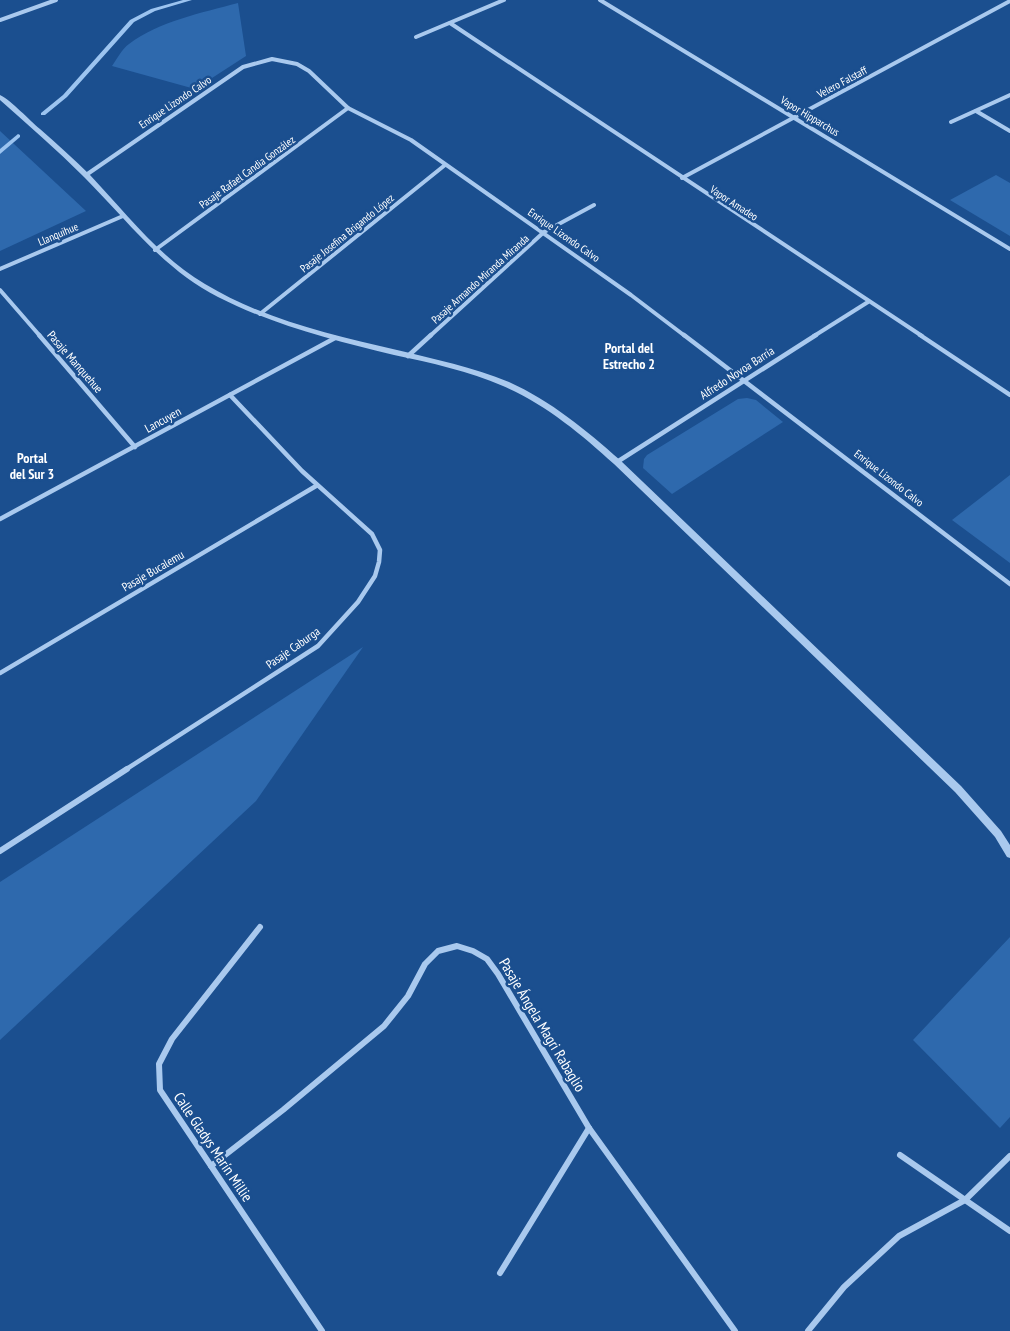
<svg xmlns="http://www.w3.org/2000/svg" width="1010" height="1331" font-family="'PT Sans Narrow',sans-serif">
<rect width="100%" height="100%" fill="#1b4f8f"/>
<g fill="#2e69ad">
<path d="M238,3L246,56L195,89L112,66C117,59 122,49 129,44C160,21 201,13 238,3Z"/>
<path d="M0,131L86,211L0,251Z"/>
<path d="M996,175L1010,183V236L950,200Z"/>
<path d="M747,398L756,400L783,422L672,494L643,468L644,459L647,455L738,399Z"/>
<path d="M1010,475V563L952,520Z"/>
<path d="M363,647L256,801L0,1040V882Z"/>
<path d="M1010,937V1117L1000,1128L913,1040Z"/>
</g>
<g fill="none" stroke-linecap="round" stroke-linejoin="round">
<g fill="#9cc4f0" fill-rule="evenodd">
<path d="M183,0H192L155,11L134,22L67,97L45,115H41V113L63,95L130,20L151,9Z"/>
<path d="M18,134L20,135V137L0,154V149Z"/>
</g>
<g stroke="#a9c9ee" stroke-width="4">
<path d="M600,0L1010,249"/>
<path d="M0,20L56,0"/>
<path d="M450,23L922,336"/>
<path d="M416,37L504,0"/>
<path d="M976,111L1010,131"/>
<path d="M951,122L1010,95"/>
<path d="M86,175L243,67L272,59L297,64L309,71L348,108L411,140L631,295L685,336"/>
<path d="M682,178L1010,1"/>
<path d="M155,250L348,108"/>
<path d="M0,269L123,216"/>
<path d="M0,290L40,336"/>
<path d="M260,314L445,165"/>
<path d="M430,336L544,232L594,205"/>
<path d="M814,336L868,302"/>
</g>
<g stroke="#a9c9ee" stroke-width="4.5">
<path d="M39,335L135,447"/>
<path d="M684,335L1010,584"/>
<path d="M920,335L1010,395"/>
<path d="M408,356L431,335"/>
<path d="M617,462L816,335"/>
<path d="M0,519L335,338"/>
<path d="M0,673L316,486"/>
<path d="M125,770L318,646L358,602L375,576L379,562L380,550L372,534L302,471L230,395"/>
</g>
<g stroke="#a9c9ee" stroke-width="6">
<path d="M0,851L127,769"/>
<path d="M260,927L172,1039L159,1064L160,1090L322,1331"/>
<path d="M900,1155L1010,1231"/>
<path d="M211,1166L283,1110L384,1026L408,996L425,964L438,951L457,946L473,951L487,959L498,974L589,1128L735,1331"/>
<path d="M500,1273L589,1128"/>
<path d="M808,1331L844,1287L899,1236L965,1200L1010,1156"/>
</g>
<path fill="#a9c9ee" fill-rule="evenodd" d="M0,95C12,101 29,120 40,129C57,144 74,159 90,175C126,213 159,257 205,284C263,319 331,335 397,350C434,359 473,367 509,382C551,401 586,430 620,460L961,786L1001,831L1010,845V858L1007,857L995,837L955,792L614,464C581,434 545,404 503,386C469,371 431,363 394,355C335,341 273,325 218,297C163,269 127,220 84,177C57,150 28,125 0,100Z"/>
</g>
<g text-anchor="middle" stroke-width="5" stroke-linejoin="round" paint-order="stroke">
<g font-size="11" fill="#fff" stroke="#1b4f8f">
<text transform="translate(842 82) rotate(-28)" y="4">Velero Falstaff</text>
<text transform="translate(175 102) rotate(-34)" y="4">Enrique Lizondo Calvo</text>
<text transform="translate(810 116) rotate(31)" y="4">Vapor Hipparchus</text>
<text transform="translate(247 172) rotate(-36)" y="4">Pasaje Rafael Candia González</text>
<text transform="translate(734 203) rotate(33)" y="4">Vapor Amadeo</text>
<text transform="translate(347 233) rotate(-39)" y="4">Pasaje Josefina Brigando López</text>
<text transform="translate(58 234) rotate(-23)" y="4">Llanquihue</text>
<text transform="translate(564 235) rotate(35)" y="4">Enrique Lizondo Calvo</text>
<text transform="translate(480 279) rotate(-42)" y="4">Pasaje Armando Miranda Miranda</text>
<text transform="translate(889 478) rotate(38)" y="4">Enrique Lizondo Calvo</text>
</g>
<g font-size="12" fill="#fff" stroke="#1b4f8f">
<text transform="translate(75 362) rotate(49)" y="4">Pasaje Manquehue</text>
<text transform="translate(737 373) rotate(-33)" y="4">Alfredo Novoa Barría</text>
<text transform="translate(163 420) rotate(-29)" y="4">Lancuyen</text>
<text transform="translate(153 571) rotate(-30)" y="4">Pasaje Bucalemu</text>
<text transform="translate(293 648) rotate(-35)" y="4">Pasaje Caburga</text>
</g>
<g font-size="14" font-weight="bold" fill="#fff" stroke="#1b4f8f">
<text x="629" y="353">Portal del<tspan x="629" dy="16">Estrecho 2</tspan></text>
<text x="32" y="463">Portal<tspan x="32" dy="16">del Sur 3</tspan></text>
</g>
<g font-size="15" fill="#fff" stroke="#1b4f8f">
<text transform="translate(542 1025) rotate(59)" y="5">Pasaje Ángela Magri Rabaglio</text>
<text transform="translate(213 1147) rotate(56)" y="5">Calle Gladys Marín Millie</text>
</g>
</g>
</svg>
